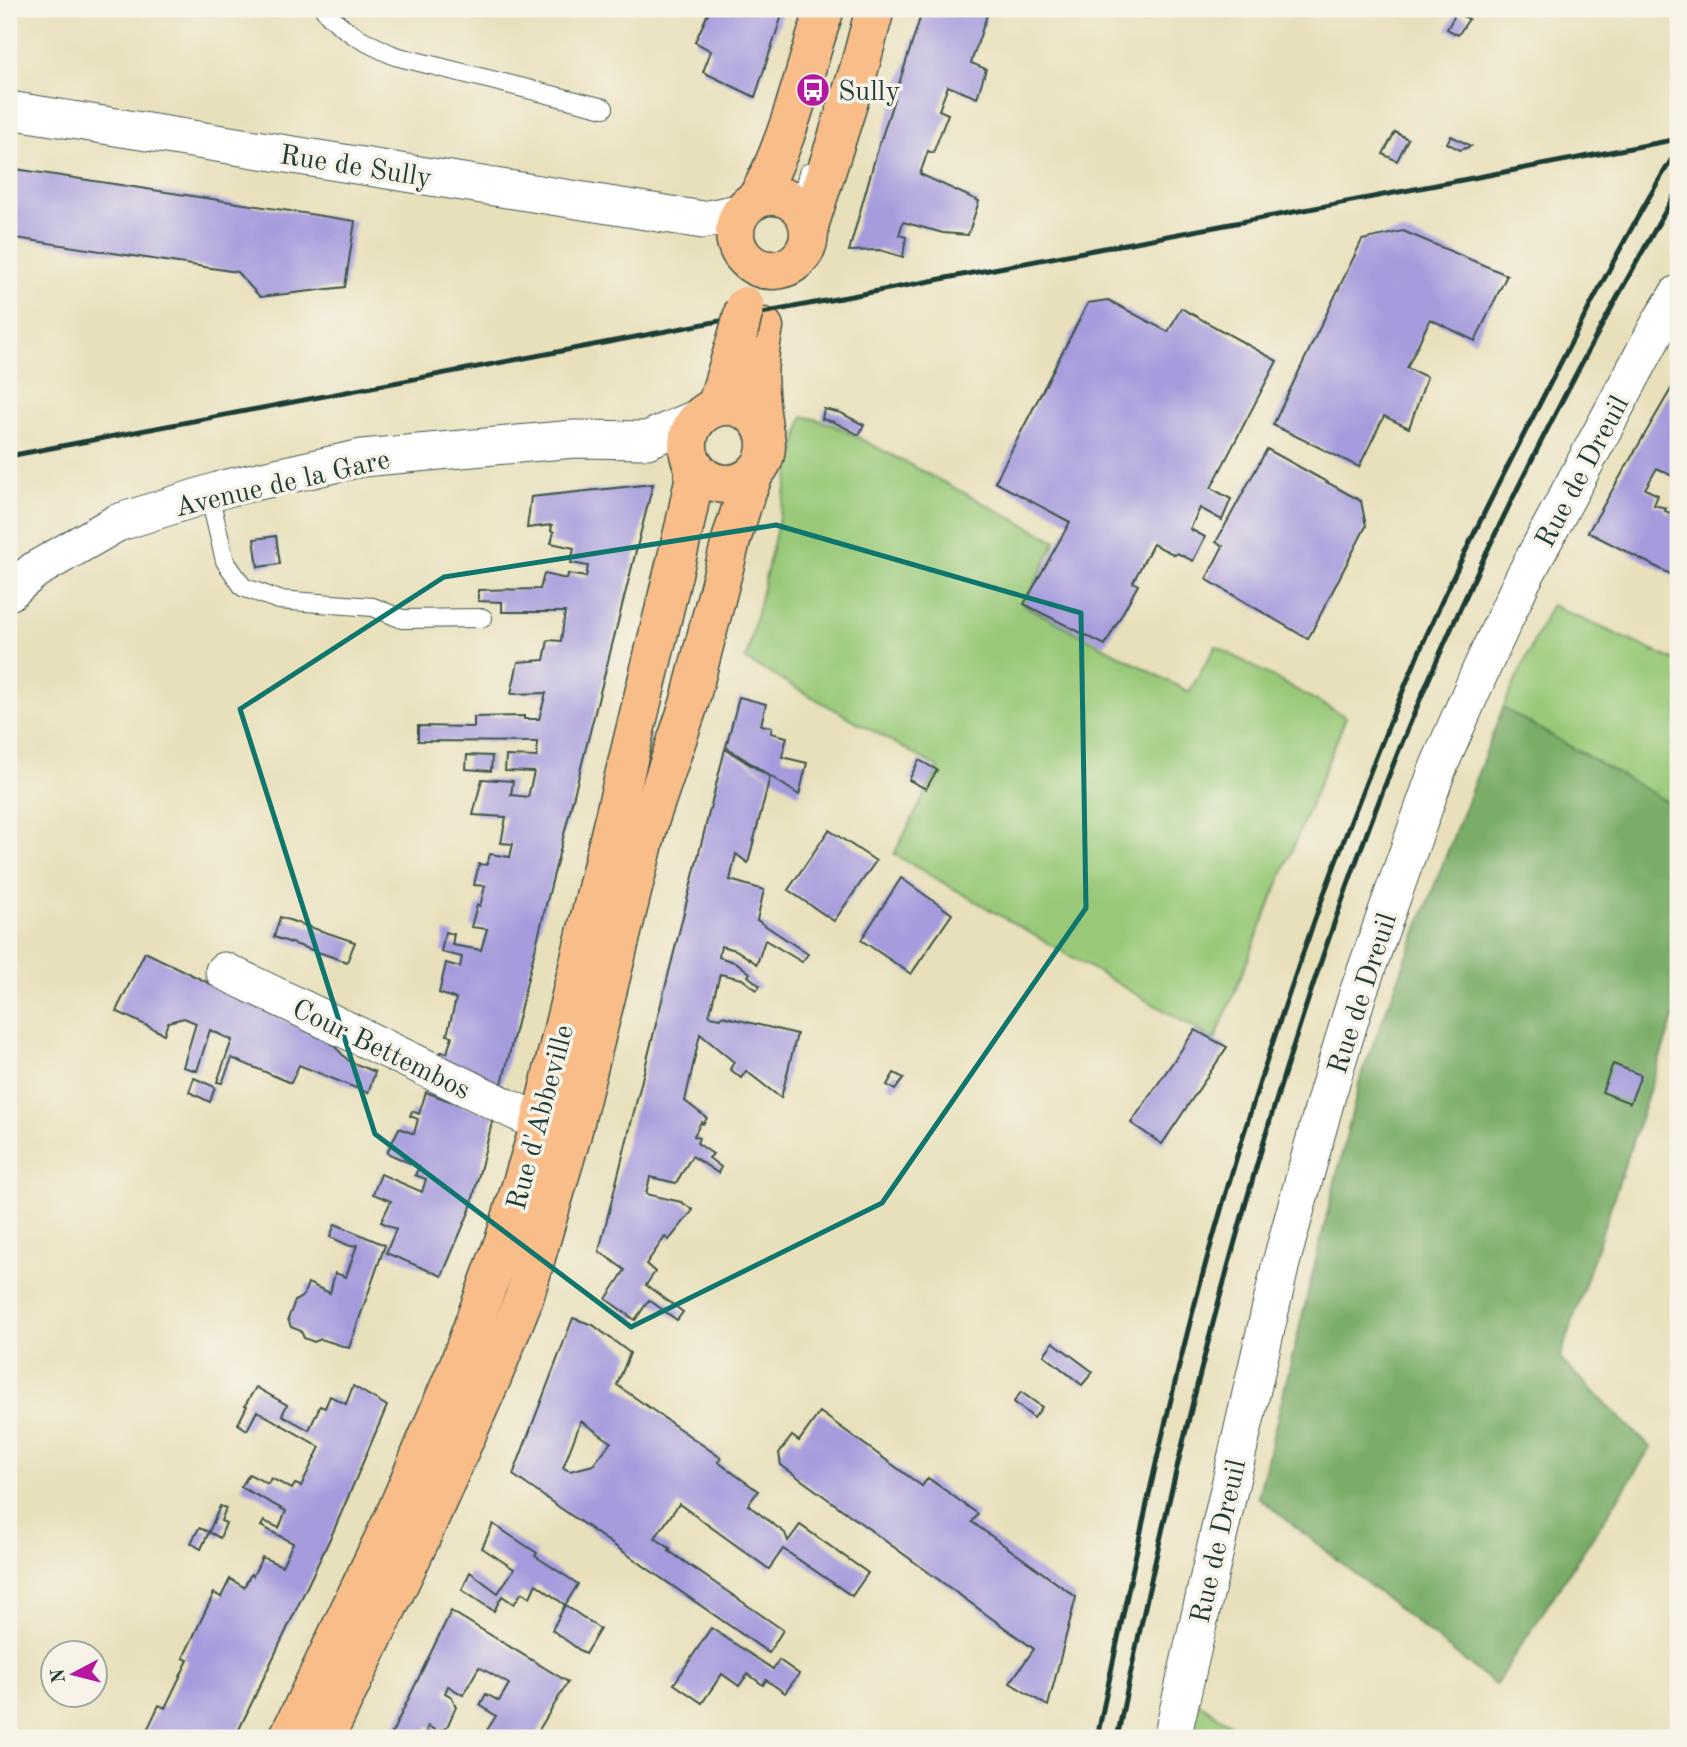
<svg xmlns="http://www.w3.org/2000/svg" width="1687" height="1747" font-family="'Old Standard TT',serif">
<rect width="100%" height="100%" fill="#f7f3e8"/>
<filter id="ink" filterUnits="userSpaceOnUse"><feTurbulence type="fractalNoise" baseFrequency=".0143" numOctaves="2"/><feDisplacementMap in="SourceGraphic" scale="14" xChannelSelector="R" yChannelSelector="G"/><feConvolveMatrix kernelMatrix="1 2 1 2 8 2 1 2 1" color-interpolation-filters="sRGB"/></filter>
<filter id="wash" filterUnits="userSpaceOnUse"><feTurbulence type="fractalNoise" baseFrequency=".00686" numOctaves="4" result="noise"/><feDisplacementMap in="SourceGraphic" scale="28" xChannelSelector="R" yChannelSelector="G"/><feGaussianBlur stdDeviation="1.57" result="paint"/><feColorMatrix in="noise" values="0 0 0 0 0 0 0 0 0 0 0 0 0 0 0 0 0 1.4 0 .05"/><feComposite in="paint" operator="in"/></filter>
<g filter="url(#wash)">
<rect width="100%" height="100%" fill="#e8e0bb"/>
<g fill="#99c978" stroke="#5c8356" stroke-width="2">
<path d="M803,416L832,424L1056,541L1024,605L1189,692L1216,646L1346,717L1215,1040L894,854L939,768L746,660Z"/>
<path d="M1551,605L1678,662V808L1503,708Z"/>
<path d="M1197,1701L1248,1738H1190Z"/>
</g>
<path fill="#7aad68" stroke="#4c754e" stroke-width="2" d="M1503,708L1678,808V1004L1560,1359L1651,1448L1495,1685L1258,1497L1361,1076Z"/>
<g id="blocks">
<g fill="#a59bdd" fill-rule="evenodd">
<path d="M710,9H784L755,97L703,72L711,51L695,42Z"/>
<path d="M923,9H989L971,63L986,69L977,98L948,86L939,110L948,114L933,153L928,151L920,174L979,201L968,235L943,233L903,222L899,235L906,237L903,257L880,250L849,251L876,155Z"/>
<path d="M1456,13L1469,19L1458,35L1447,29Z"/>
<path d="M1395,132L1408,139L1397,161L1383,154Z"/>
<path d="M1451,136L1471,146L1460,150L1447,143Z"/>
<path d="M9,168L355,221L345,287L260,297L237,272L9,237Z"/>
<path d="M1403,231L1507,275L1475,341L1430,319L1407,368L1427,377L1409,428L1384,416L1359,467L1273,425L1362,240Z"/>
<path d="M1108,300L1168,332L1181,308L1277,361L1211,488L1231,499L1222,520L1200,508L1190,529L1205,537L1193,561L1177,553L1175,555L1153,544L1133,582L1138,585L1105,645L1024,604L1070,522L995,482L1088,303Z"/>
<path d="M1678,377V479L1657,468L1645,489L1658,495L1654,505L1666,508L1665,511L1670,513L1678,498V578L1588,532Z"/>
<path d="M824,409L841,413L864,425L859,435L834,422L822,419Z"/>
<path d="M1267,449L1361,501L1366,526L1308,639L1206,579L1223,546L1216,542Z"/>
<path d="M653,484L543,917L499,1096L438,1065L441,1052L447,1053L452,1036L447,1035L456,999L439,993L446,963L460,967L462,957L441,952L445,932L454,934L452,945L481,950L487,929L471,927L477,905L480,906L485,886L474,885L479,864L487,865L490,854L510,857L513,844L501,843L506,817L473,815L482,779L513,781L511,795L528,797L534,772L505,771L506,756L537,757V742L418,741V726L474,727V717L524,716V719H539L546,693L511,694L518,662L544,660L548,640L561,641L565,612H502V602L478,601V590L540,589L544,574L567,579L568,574L586,577L588,566L571,563L574,548L551,543L554,532L551,531L552,525L527,528L531,497Z"/>
<path d="M276,536L280,564L258,567L254,539Z"/>
<path d="M739,697L766,704L761,725L772,727L771,733L787,737L782,757L807,763L799,795L726,747Z"/>
<path d="M725,749L770,777L748,863L736,854L730,880L764,890L757,920L808,954L802,962L765,940L757,964L736,950L721,946L719,957L737,963L750,973L748,976L760,986L757,990L742,979L720,974L709,1016L721,1018L722,1016L797,1034L781,1098L746,1071L741,1078L730,1069L734,1062L700,1034L685,1101L707,1118L703,1124L701,1122L694,1136L699,1138L697,1143L713,1154L709,1158L721,1167L718,1173L692,1156L676,1183L650,1177L646,1194L681,1202L693,1210L669,1240L665,1237L646,1264L655,1272L646,1285L683,1312L677,1320L649,1300L635,1320L606,1299L625,1270L599,1251Z"/>
<path d="M467,755L492,756L491,771L466,769Z"/>
<path d="M919,760L937,770L926,789L909,780Z"/>
<path d="M829,830L876,861L834,921L788,890Z"/>
<path d="M901,878L952,914L911,974L861,940Z"/>
<path d="M280,917L355,942L347,962L274,937Z"/>
<path d="M145,952L331,1043L349,1061L375,1072L368,1093L299,1065L291,1083L232,1058L222,1083L217,1082L232,1040L210,1030L197,1071L183,1067L196,1023L184,1018L168,1022L164,1034L116,1011Z"/>
<path d="M1195,1030L1227,1047L1162,1144L1131,1123Z"/>
<path d="M1613,1064L1641,1075L1630,1103L1602,1092Z"/>
<path d="M894,1073L904,1078L895,1090L887,1085Z"/>
<path d="M194,1078L215,1087L210,1102L189,1092Z"/>
<path d="M426,1092L468,1108L494,1115L470,1210L442,1276L386,1253L396,1229L381,1222L391,1201L373,1194L381,1174L422,1192L426,1179L415,1175L419,1167L387,1153L399,1128L414,1134L418,1119L410,1116L412,1111L419,1114Z"/>
<path d="M335,1224L385,1245L349,1348L321,1339L314,1342L304,1338L301,1331L291,1327L288,1319L295,1301L303,1296L308,1283L330,1293L335,1273L346,1277L357,1245L350,1246L330,1237Z"/>
<path d="M573,1318L593,1325L630,1353L617,1385L721,1458L718,1462L758,1491L748,1505L785,1533L788,1541L800,1525L868,1573L852,1596L783,1549L769,1569L679,1504L655,1538L671,1549L669,1551L783,1630L769,1653L513,1475ZM581,1421L611,1442L593,1465L570,1471L563,1468Z"/>
<path d="M1053,1342L1093,1372L1082,1385L1044,1355Z"/>
<path d="M353,1386L387,1406L334,1530L235,1738H164L147,1730L159,1705L165,1708L188,1660L183,1658L214,1593L221,1597L230,1579L244,1587L251,1574L253,1576L262,1557L282,1566L293,1543L261,1526L264,1521L279,1528L286,1511L241,1487L249,1474L268,1484L271,1478L292,1489L295,1484L301,1486L320,1447L257,1411L247,1430L238,1424L247,1406L245,1405L256,1387L287,1405L282,1415L309,1430L320,1406L325,1408L330,1396L346,1404Z"/>
<path d="M1021,1392L1042,1407L1034,1418L1014,1402Z"/>
<path d="M820,1412L922,1486L928,1478L978,1514L972,1522L1076,1597L1048,1706L1010,1683L1034,1649L781,1465L779,1453L792,1436L799,1441Z"/>
<path d="M220,1506L226,1508L221,1521L226,1523L220,1538L209,1532Z"/>
<path d="M493,1524L537,1553L535,1556L578,1584L565,1605L536,1584L530,1597L522,1592L514,1604L502,1596L494,1611L462,1590L470,1572L498,1593L514,1569L482,1548Z"/>
<path d="M199,1528L209,1532L201,1549L191,1543Z"/>
<path d="M565,1605L600,1629L585,1654L552,1630Z"/>
<path d="M451,1611L568,1682L534,1738H482L496,1716L480,1705L486,1694L499,1701L509,1684L479,1667L463,1695L448,1686L445,1693L452,1697L456,1707L447,1727L438,1732L428,1726L426,1731L438,1738L390,1737Z"/>
<path d="M711,1628L773,1669L779,1660L799,1674L785,1693L766,1680L763,1685L748,1674L739,1686L722,1674L702,1703L674,1684Z"/>
</g>
</g>
</g>
<g filter="url(#ink)">
<use href="#blocks" fill-opacity="0" stroke="#3d5548" stroke-width="2"/>
<g fill="none" stroke-linecap="round" stroke-linejoin="round">
<g stroke="#3d5548" stroke-width="20">
<g id="lane">
<path d="M324,9C342,32 369,44 395,56L604,108"/>
<path d="M790,200L804,190L808,173"/>
<path d="M209,494L225,561L243,587L279,600L373,607L402,619L483,618"/>
</g>
</g>
<g stroke="#3d5548" stroke-width="39">
<g id="street">
<path d="M9,110L703,220L742,212"/>
<path d="M9,592L35,570L117,523L227,488L362,458L574,439L647,440L698,418"/>
<path d="M224,971L567,1136"/>
<path d="M1172,1738L1281,1263L1327,1095L1358,993L1438,768L1479,674L1522,581L1661,321L1678,294"/>
</g>
</g>
<g stroke="#3d5548" stroke-width="41">
<g id="primary">
<circle cx="772" cy="233" r="37"/>
<path d="M756,200C790,141 803,72 825,9"/>
<path d="M809,226L859,69L875,9"/>
<circle cx="727" cy="445" r="39"/>
<path d="M716,407L738,334"/>
<path d="M763,427C757,387 756,367 764,327"/>
<path d="M288,1738L394,1517L459,1364L505,1238L540,1124L685,524L694,480V465"/>
<path d="M325,1738L420,1540L494,1373L524,1298L571,1138L650,819L689,704L732,537L745,496L755,472"/>
</g>
</g>
<use href="#lane" stroke="#fff" stroke-width="18"/>
<use href="#street" stroke="#fff" stroke-width="37"/>
<use href="#primary" stroke="#f8bd89" stroke-width="38"/>
<g stroke="#1f3d34" stroke-width="5">
<path d="M9,456L1678,139"/>
<path d="M1097,1738C1131,1577 1164,1414 1208,1255C1266,1049 1336,847 1420,650C1461,556 1508,465 1555,374C1594,298 1633,221 1678,149"/>
<path d="M1117,1738C1186,1404 1270,1073 1397,755C1476,560 1573,372 1678,189"/>
</g>
<g stroke="#3d5548" stroke-width="41" stroke-linecap="butt">
<path id="primary-bridge" d="M738,334L745,306"/>
</g>
<use href="#primary-bridge" stroke="#f8bd89" stroke-width="38"/>
</g>
</g>
<path fill="none" stroke="#0f766e" stroke-width="5" stroke-linejoin="round" d="M776,525L1081,613L1086,908L882,1203L631,1327L375,1134L240,709L444,577Z"/>
<defs>
<g id="bus-disc" transform="scale(1.75)"><circle r="9.5" fill="#b5179e" stroke="#f7f3e8"/><path d="M-5-6H5V4H4V6H2V4H-2V6H-4V4H-5ZM-3.5-4V0h7V-4ZM-3.5 1.2v1.5H-2V1.2ZM2 1.2v1.5H3.5V1.2Z" fill="#fff"/></g>
</defs>
<g fill-rule="evenodd">
<use href="#bus-disc" x="813" y="90"/>
</g>
<g text-anchor="middle" stroke-width="7" stroke-linejoin="round" paint-order="stroke">
<g font-size="28" fill="#1f3d34" stroke="#f7f3e8" text-anchor="start">
<text x="838" y="100">Sully</text>
</g>
<g font-size="28" fill="#1f3d34" stroke="#f7f3e8">
<text transform="translate(356 165) rotate(9)" y="10">Rue de Sully</text>
<text transform="translate(1581 471) rotate(-62)" y="10">Rue de Dreuil</text>
<text transform="translate(282 482) rotate(-13)" y="10">Avenue de la Gare</text>
<text transform="translate(1361 993) rotate(-72)" y="10">Rue de Dreuil</text>
<text transform="translate(382 1048) rotate(26)" y="10">Cour Bettembos</text>
<text transform="translate(539 1117) rotate(-75)" y="10">Rue d'Abbeville</text>
<text transform="translate(1217 1541) rotate(-77)" y="10">Rue de Dreuil</text>
</g>
</g>
<rect width="1687" height="1747" fill="none" stroke="#f7f3e8" stroke-width="35"/>
<g transform="translate(74 1674) rotate(263)"><circle r="33" fill="#f7f3e8" stroke="#a1aaa0" stroke-width="2"/>
<path d="M0-5L12 26L0 18L-12 26Z" fill="#b5179e"/>
<text y="-10" font-size="19" font-weight="bold" text-anchor="middle" fill="#1f3d34">N</text>
</g>
</svg>
